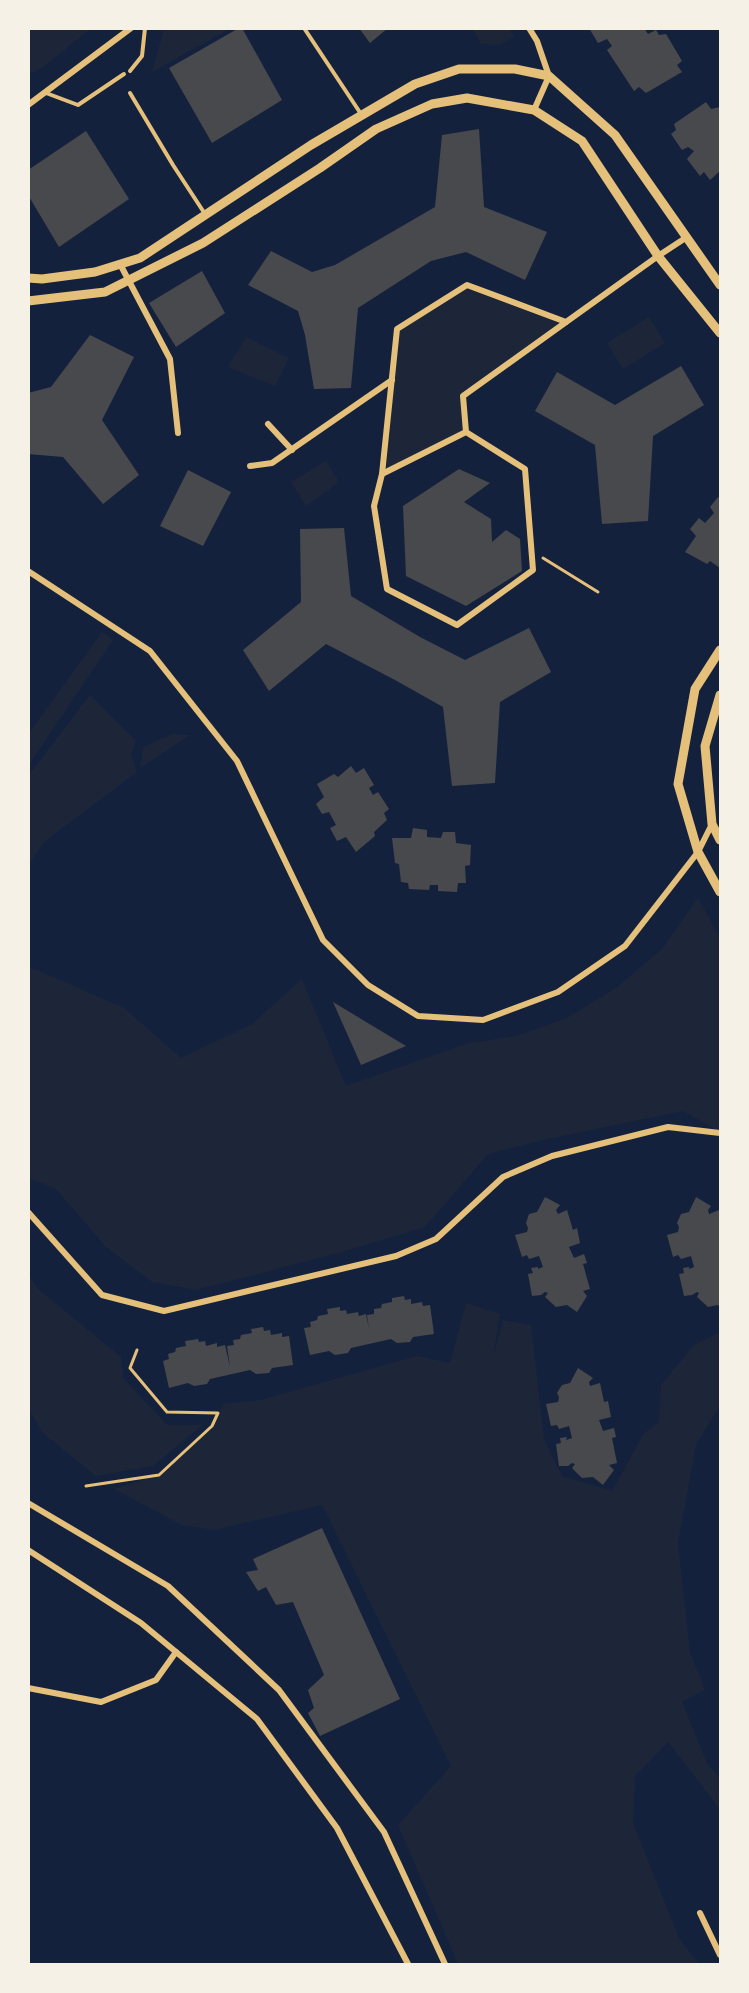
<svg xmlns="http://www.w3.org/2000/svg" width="749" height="1993" font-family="'Work Sans',sans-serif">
<rect width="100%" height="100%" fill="#14213d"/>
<g fill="#1d2539">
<path d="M28,29L29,28L90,29L43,67L32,73L29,70Z"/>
<path d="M164,29V28L229,29L152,72Z"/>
<path d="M473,29H509L514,36L499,45L481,44Z"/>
<path d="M467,285L566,322L464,396L466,432L382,474L397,329Z"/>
<path d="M649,317L665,343L623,369L607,343Z"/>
<path d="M246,337L289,358L275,386L228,367Z"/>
<path d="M326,461L339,482L306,506L291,482Z"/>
<path d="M102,632L113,640L29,765V733Z"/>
<path d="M90,695L136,741L131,754L137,772L45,841L29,863V775Z"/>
<path d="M172,734L190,735L140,768L143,747Z"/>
<path d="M698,898L720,938V1132L683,1111L552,1138L488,1154L425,1227L342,1252L196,1290L152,1282L106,1247L56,1189L29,1178L28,966L124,1008L181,1058L252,1024L302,979L346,1086L469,1043L516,1036L567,1018L616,988L662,949Z"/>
<path d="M29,1276L38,1289L121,1357L123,1378L167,1425H202L153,1466L96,1476L43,1433L29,1409Z"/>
<path d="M466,1303L500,1314L493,1358L503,1320L531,1325L544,1439L562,1476L612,1491L644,1433L659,1422L661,1385L694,1345L720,1332V1405L696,1445L678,1543L690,1652L705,1690L682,1702L708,1765L720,1778V1809L668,1742L635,1776L633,1823L679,1938L699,1964H458L398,1825L451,1766L322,1505L214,1530L182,1525L114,1489L159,1475L212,1426L223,1404L260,1400L417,1356L450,1363Z"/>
</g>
<g fill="#48494c">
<path d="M239,28H242L282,100L212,143L169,68Z"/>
<path d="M359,28H388L370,43Z"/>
<path d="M589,28H644L648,34L656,30L659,35L666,34L682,61L677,65L682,72L646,93L639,87L634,91L607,50L612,46L607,39L598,43Z"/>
<path d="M706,102L711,109L720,107V171L710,180L704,172L700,176L687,159L694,151L688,147L682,150L671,134L676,130L674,124Z"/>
<path d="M479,129L484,207L547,232L525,280L466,252L431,261L358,308L351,388L314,389L305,335L298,311L248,285L271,251L312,272L335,265L435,207L442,135Z"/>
<path d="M86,131L129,199L59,247L28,195V170Z"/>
<path d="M202,271L225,313L176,347L149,303Z"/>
<path d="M90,335L134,357L102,420L139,475L103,504L63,457L28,454V393L51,387Z"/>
<path d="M681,366L704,405L653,436L648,521L602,524L595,445L535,411L557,372L615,405Z"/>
<path d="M459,469L490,483L464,502L491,519L492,542L506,530L520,539L522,571L466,606L406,576L403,506Z"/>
<path d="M188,470L231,492L203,546L160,526Z"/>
<path d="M718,497L720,499V568L710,561L707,564L685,552L696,536L690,529L699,518L705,523L714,513L710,507Z"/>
<path d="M344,528L351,596L420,637L465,660L529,628L551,672L500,702L495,783L452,786L443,707L395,680L326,644L269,691L243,650L301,602L300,529Z"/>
<path d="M351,766L356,773L364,768L374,785L369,788L373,795L378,792L389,809L384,813L387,820L374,832L375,836L356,852L346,837L337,841L330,828L336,825L329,812L322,814L316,804L324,797L317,784L334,774L338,777Z"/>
<path d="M413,828L427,830V837L441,838L443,832H455L456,843L471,845L470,865L465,866L466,883H458L457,892L438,891V885H430L429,890L409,889L408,883L401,882L399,864L395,863L392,838H411Z"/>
<path d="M333,1002L406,1046L361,1065Z"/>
<path d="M545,1197L560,1205L556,1210L558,1214L567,1210L573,1230L577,1228L580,1243L569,1247L574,1258L584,1254L587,1263L583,1264L590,1289L583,1291L587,1296L577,1312L567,1305L556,1307L545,1297L548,1293L545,1292L541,1295L532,1296L528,1274L533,1273L531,1268L538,1267V1269L543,1267L539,1256L529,1259L527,1255L522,1257L515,1235L527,1232L528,1228L526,1223L529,1214L537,1212Z"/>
<path d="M696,1197L711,1206L708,1210L709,1214L719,1210L720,1216V1307L718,1305L708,1307L697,1297L699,1293L697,1292L692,1295L684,1296L679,1274L684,1273L683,1268L689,1267V1269L694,1267L691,1256L681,1259L678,1255L673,1257L667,1235L678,1232L679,1227L677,1223L681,1214L689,1212Z"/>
<path d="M404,1296L405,1300L411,1299V1304L422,1302L423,1306L430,1305L434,1334L413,1337L410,1342L397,1343L391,1339L351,1348L348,1353L335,1355L329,1351L310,1355L304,1328L311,1327L310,1322L317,1320L318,1316L328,1314L327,1309L340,1307V1311L346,1310L347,1314L358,1312L359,1316L366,1314L369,1329L367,1315L374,1314V1309L381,1308L382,1304L392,1302V1298Z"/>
<path d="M263,1327L264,1331L270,1330L271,1335L282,1333V1337L289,1336L293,1365L272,1368L269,1373L256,1374L250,1370L210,1379L207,1384L194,1386L188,1383L169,1388L163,1361L169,1359L168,1354L175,1352L176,1348L186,1346L185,1341L198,1339L199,1342L205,1341L206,1346L217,1343V1347L225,1345L230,1367L227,1346L234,1345L233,1340L240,1339L241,1335L252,1333L251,1329Z"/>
<path d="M578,1368L593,1378L589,1382L590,1386L600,1383L604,1402L608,1401L611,1417L599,1420L603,1431L614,1428L616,1437L612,1438L617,1463L609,1465L614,1470L603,1485L593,1477L582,1478L572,1468L575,1464L572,1463L568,1466H559L556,1444L561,1443L560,1438L567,1437L566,1440L572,1438L569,1426L559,1429L557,1425L551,1426L546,1404L558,1402L559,1397L557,1393L562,1385L570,1383Z"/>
<path d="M322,1528L400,1699L320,1736L308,1713L314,1708L308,1690L324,1675L293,1602L276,1605L266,1587L258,1591L246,1572L258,1570L253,1559Z"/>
</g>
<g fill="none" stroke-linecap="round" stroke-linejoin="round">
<g stroke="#e5c07b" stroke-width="3">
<path d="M543,558L598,592"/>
<path d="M86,1486L159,1475L212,1426L218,1413L167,1412L130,1368L137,1350"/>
</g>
<g stroke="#e5c07b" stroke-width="4">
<path d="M304,28L361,114"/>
<path d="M130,71L142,56L145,28"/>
<path d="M46,93L78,105L124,74"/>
<path d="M130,93L173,165L205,214"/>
</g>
<g stroke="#e5c07b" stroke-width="6">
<path d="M529,28L537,41L549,76L534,110"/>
<path d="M28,105L131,28"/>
<path d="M120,264L170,359L178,433"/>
<path d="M268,424L292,450"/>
<path d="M466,432L525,469L533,570L457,625L387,589L374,506L382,474Z"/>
<path d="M466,432L463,396L658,256L687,237"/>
<path d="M250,466L272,463L392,380"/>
<path d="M382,474L397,329L467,285L566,322"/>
<path d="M28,571L150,651L237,761L323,940L368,985L418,1016L483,1020L558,992L625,946L698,852L712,824"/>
<path d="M28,1212L102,1295L164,1311L396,1256L436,1239L503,1177L552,1156L668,1127L720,1133"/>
<path d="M28,1503L168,1586L279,1690L384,1832L445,1964"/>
<path d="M28,1550L141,1623L257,1719L337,1828L408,1964"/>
<path d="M28,1688L101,1702L156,1680L176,1652"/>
<path d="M700,1913L720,1955"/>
</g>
<g stroke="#e5c07b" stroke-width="9">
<path d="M28,278L42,279L95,272L140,258L311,145L415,84L459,69H515L549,76L615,135L720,285"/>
<path d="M28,301L105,292L203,243L320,168L376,129L432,104L467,98L534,110L582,141L658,256L720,333"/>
<path d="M720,650L695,689L678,784L698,852L720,892"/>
<path d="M720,695L705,746L712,824L720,840"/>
</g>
</g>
<rect width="749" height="1993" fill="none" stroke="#f6f1e7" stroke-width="60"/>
</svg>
